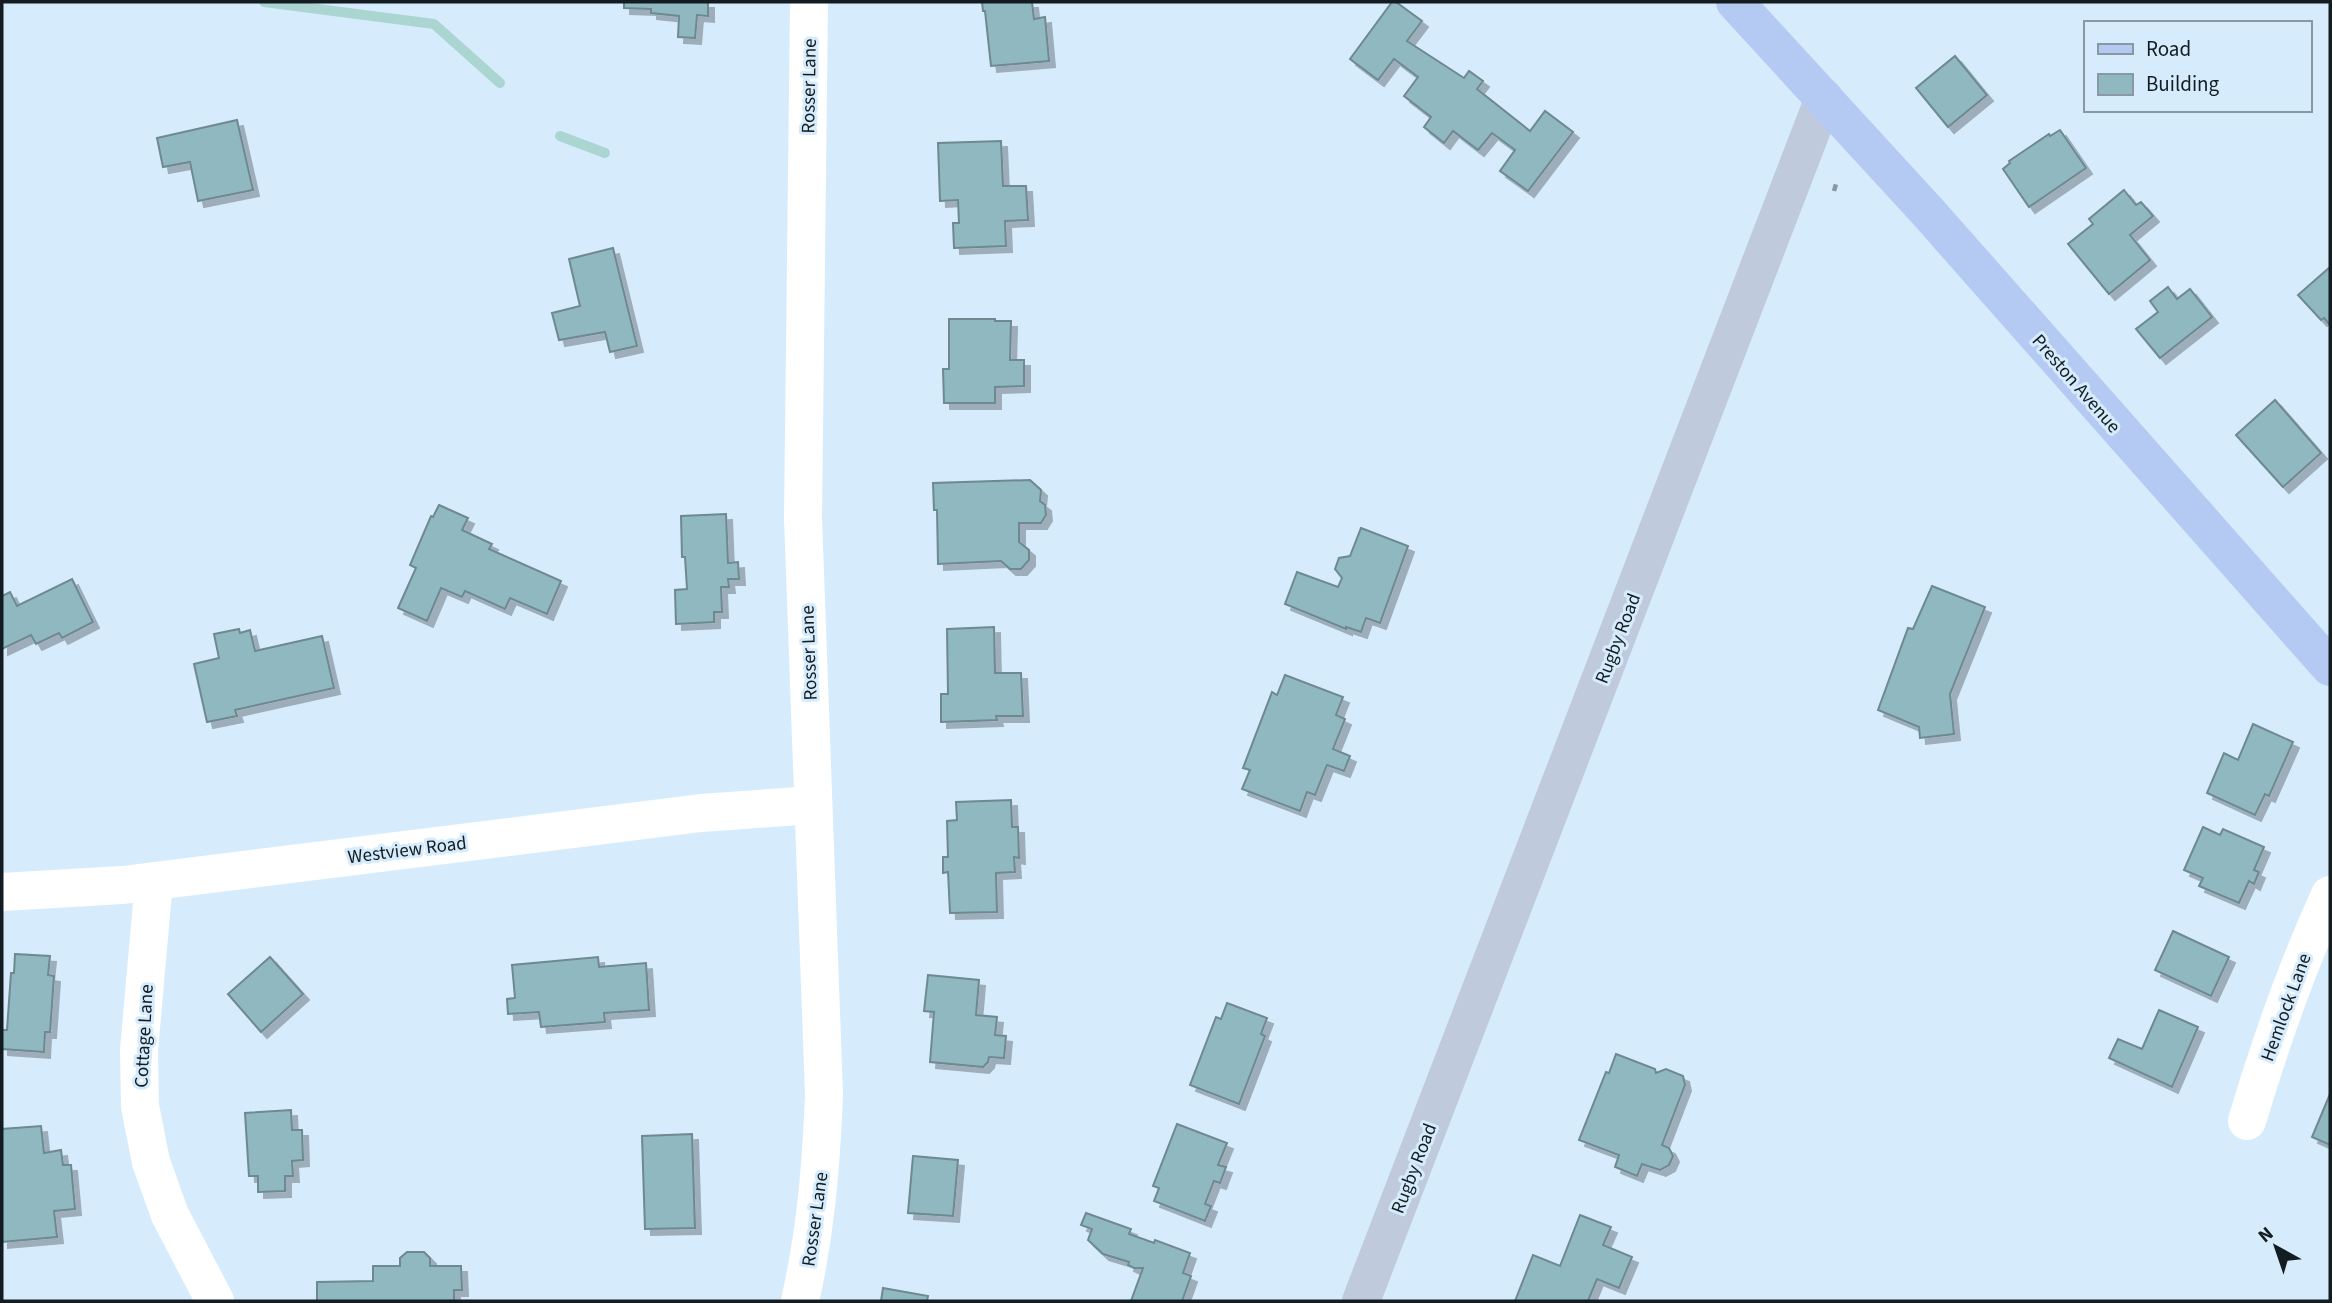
<svg xmlns="http://www.w3.org/2000/svg" width="2332" height="1303" font-family="'Source Sans 3',sans-serif">
<defs>
<filter id="shadow"><feDropShadow dx="6" dy="6" stdDeviation="0" flood-color="#0004"/></filter>
</defs>
<rect width="100%" height="100%" fill="#d6ecfc"/>
<g fill="none" stroke-linecap="round" stroke-linejoin="round">
<g stroke="#abd5d1" stroke-width="10">
<path d="M264,2L434,24L500,83"/>
<path d="M560,136L605,153"/>
</g>
</g>
<g fill="#90b8c0" stroke="#6e898f" stroke-width="2" filter="url(#shadow)">
<path d="M624,2H708V16L697,15L695,38L678,37L679,16L651,13V9L624,8Z"/>
<path d="M982,2H1032L1034,19L1045,17L1049,61L991,66L985,11H983Z"/>
<path d="M1392,2H1396L1422,21L1407,41L1464,78L1469,71L1483,81L1477,89L1530,131L1545,111L1573,132L1528,191L1500,171L1515,150L1492,133L1478,150L1453,131L1444,143L1424,127L1431,117L1404,96L1418,77L1394,59L1378,80L1350,59Z"/>
<path d="M1955,56L1987,95L1948,127L1916,88Z"/>
<path d="M237,120L253,190L198,201L190,162L163,167L157,138Z"/>
<path d="M2060,130L2086,168L2029,207L2003,169L2010,163L2009,161L2049,134L2050,136Z"/>
<path d="M1001,141L1003,186H1026L1028,220L1005,221L1006,246L954,248L953,223H959L958,200L940,201L938,143Z"/>
<path d="M2124,190L2136,205L2141,202L2153,216L2130,235L2150,260L2109,294L2068,244L2093,224L2089,219Z"/>
<path d="M613,248L637,346L610,352L605,332L559,340L552,313L580,306L569,259Z"/>
<path d="M2330,267V325L2324,318L2321,320L2298,295Z"/>
<path d="M2168,287L2177,299L2190,289L2212,317L2160,358L2136,329L2158,312L2150,301Z"/>
<path d="M949,319H995V321H1011L1010,360H1024V386L995,387V403H944L943,369H949Z"/>
<path d="M2275,400L2321,453L2283,487L2236,435Z"/>
<path d="M1030,480L1041,490L1040,501L1045,505L1046,515L1041,523H1019V542L1029,550V560L1021,569H1010L1001,561L938,564L937,510H934L933,483Z"/>
<path d="M439,505L468,518L462,530L492,544L489,549L561,581L547,614L510,598L505,609L465,591L462,597L441,588L427,621L398,608L416,568L410,565L431,516L433,517Z"/>
<path d="M726,514L728,563L738,562L739,579H728L729,587H721L722,612H714V622L676,624L675,590L687,589L685,557H682L681,516Z"/>
<path d="M1361,528L1408,546L1380,623L1366,618L1361,632L1346,627V629L1285,604L1297,572L1338,587L1342,578L1335,569L1339,558L1350,556Z"/>
<path d="M72,579L93,622L62,638L59,633L36,644L31,635L2,649V596L10,592L17,606Z"/>
<path d="M1932,586L1985,607L1950,694L1954,734L1920,738L1919,727L1878,710L1908,628L1913,629Z"/>
<path d="M994,627L995,673H1021L1023,716H996L997,720L941,722V694H948L947,629Z"/>
<path d="M239,629L240,633L250,630L255,651L322,636L334,688L235,710L237,716L207,722L194,664L219,658L214,634Z"/>
<path d="M1285,675L1343,697L1336,715L1345,719L1333,749L1350,756L1344,771L1327,765L1315,795L1307,792L1300,811L1242,789L1250,770L1243,768L1272,692L1277,695Z"/>
<path d="M2253,724L2293,742L2269,796L2265,794L2255,815L2207,793L2224,753L2238,760Z"/>
<path d="M1011,800L1012,827H1018L1019,858L1014,857L1015,872L996,873L997,912L950,913L948,872L943,873V857H948L947,821L957,820L956,802Z"/>
<path d="M2203,827L2220,835L2223,829L2264,847L2254,870L2259,872L2254,884L2249,881L2239,903L2199,886L2203,878L2184,870Z"/>
<path d="M2173,931L2229,957L2211,996L2155,970Z"/>
<path d="M15,954L50,956L48,975L54,976L50,1032H45L44,1052L2,1049V1030H7L11,973H14Z"/>
<path d="M270,957L303,994L261,1032L228,994Z"/>
<path d="M598,957L599,967L646,963L649,1010L604,1013L605,1022L541,1027L539,1012L508,1014L507,999L515,998L512,965Z"/>
<path d="M928,975L979,980L976,1015L997,1017L995,1035L1006,1036L1004,1058L989,1057L988,1062L983,1067L930,1062L934,1012L924,1011Z"/>
<path d="M1227,1003L1267,1018L1261,1034L1265,1036L1239,1104L1190,1085L1216,1017L1221,1019Z"/>
<path d="M2159,1010L2198,1027L2172,1087L2109,1058L2118,1039L2142,1049Z"/>
<path d="M1616,1054L1655,1069L1656,1073L1666,1069L1683,1076L1685,1085L1662,1145L1669,1148L1673,1156L1669,1165L1660,1170L1642,1164L1637,1176L1615,1167L1619,1155L1579,1140L1606,1072L1609,1073Z"/>
<path d="M2330,1094V1145L2312,1137Z"/>
<path d="M291,1110L292,1130H302L303,1160L292,1161L293,1176H285V1191L258,1192V1176H249L245,1113Z"/>
<path d="M1177,1124L1227,1143L1218,1165L1226,1167L1220,1183L1214,1181L1205,1204L1211,1206L1205,1221L1154,1201L1159,1188L1153,1186Z"/>
<path d="M41,1126L44,1153L61,1150L63,1165H71L75,1209L54,1211L57,1237L2,1242V1129Z"/>
<path d="M692,1134L695,1228L645,1229L642,1136Z"/>
<path d="M913,1156L958,1160L953,1216L908,1213Z"/>
<path d="M1086,1213L1131,1229L1129,1234L1154,1243L1155,1240L1190,1253L1183,1273L1191,1276L1182,1301H1131L1143,1268H1134L1128,1265L1129,1262L1103,1254L1088,1240L1092,1229L1081,1225Z"/>
<path d="M1580,1215L1611,1227L1603,1245L1632,1257L1619,1288L1597,1279L1588,1301H1515L1533,1255L1560,1266Z"/>
<path d="M407,1252H424L430,1258V1266H461L462,1290H454V1301H317V1282L373,1281V1266H400V1258Z"/>
<path d="M883,1288L928,1296L927,1301H881Z"/>
</g>
<g fill="none" stroke-linecap="round" stroke-linejoin="round">
<path stroke="#8798a4" stroke-width="4.5" stroke-dasharray="7 3.5" stroke-linecap="butt" d="M1834,191L1836,184"/>
<g stroke="#fff" stroke-width="38">
<path d="M154,881L139,1050L140,1106L151,1162L170,1215L215,1301"/>
<path d="M2,892L123,885L701,813L812,805"/>
<path d="M2247,1121C2270,1044 2296,969 2330,895"/>
<path d="M800,1301C816,1230 821,1167 824,1095L803,518L809,2"/>
</g>
<path stroke="#bfcadc" stroke-width="38" d="M1361,1301L1824,98"/>
<path stroke="#b4caf3" stroke-width="38" d="M1735,2L1927,211L2330,667"/>
</g>
<g text-anchor="middle" stroke-width="6" stroke-linejoin="round" paint-order="stroke">
<g font-size="19" fill="#131c21" stroke="#d6ecfc">
<text transform="translate(808 86) rotate(-89)" y="7">Rosser Lane</text>
<text transform="translate(2077 383) rotate(49)" y="7">Preston Avenue</text>
<text transform="translate(1617 638) rotate(-69)" y="7">Rugby Road</text>
<text transform="translate(808 653) rotate(-92)" y="7">Rosser Lane</text>
<text transform="translate(407 849) rotate(-7)" y="7">Westview Road</text>
<text transform="translate(2285 1007) rotate(-70)" y="7">Hemlock Lane</text>
<text transform="translate(143 1036) rotate(-87)" y="7">Cottage Lane</text>
<text transform="translate(1413 1168) rotate(-69)" y="7">Rugby Road</text>
<text transform="translate(814 1219) rotate(-82)" y="7">Rosser Lane</text>
</g>
</g>
<rect width="2332" height="1303" fill="none" stroke="#131c21" stroke-width="7"/>
<rect x="2084" y="21" width="228" height="91" fill="#d6ecfc" stroke="#8899a4" stroke-width="2"/>
<rect x="2098" y="44" width="35" height="10" fill="#b4caf3" stroke="#8899a4" stroke-width="2"/>
<text x="2146" y="56" font-size="21" fill="#131c21">Road</text>
<rect x="2098" y="74" width="35" height="21" fill="#90b8c0" stroke="#8899a4" stroke-width="2"/>
<text x="2146" y="91" font-size="21" fill="#131c21">Building</text>
<g transform="translate(2276 1247) rotate(320)" stroke="#d6ecfc" stroke-width="5" paint-order="stroke">
<path d="M0-5L12 26L0 18L-12 26Z" fill="#131c21"/>
<text y="-10" font-size="19" font-weight="bold" text-anchor="middle" fill="#131c21">N</text>
</g>
</svg>
